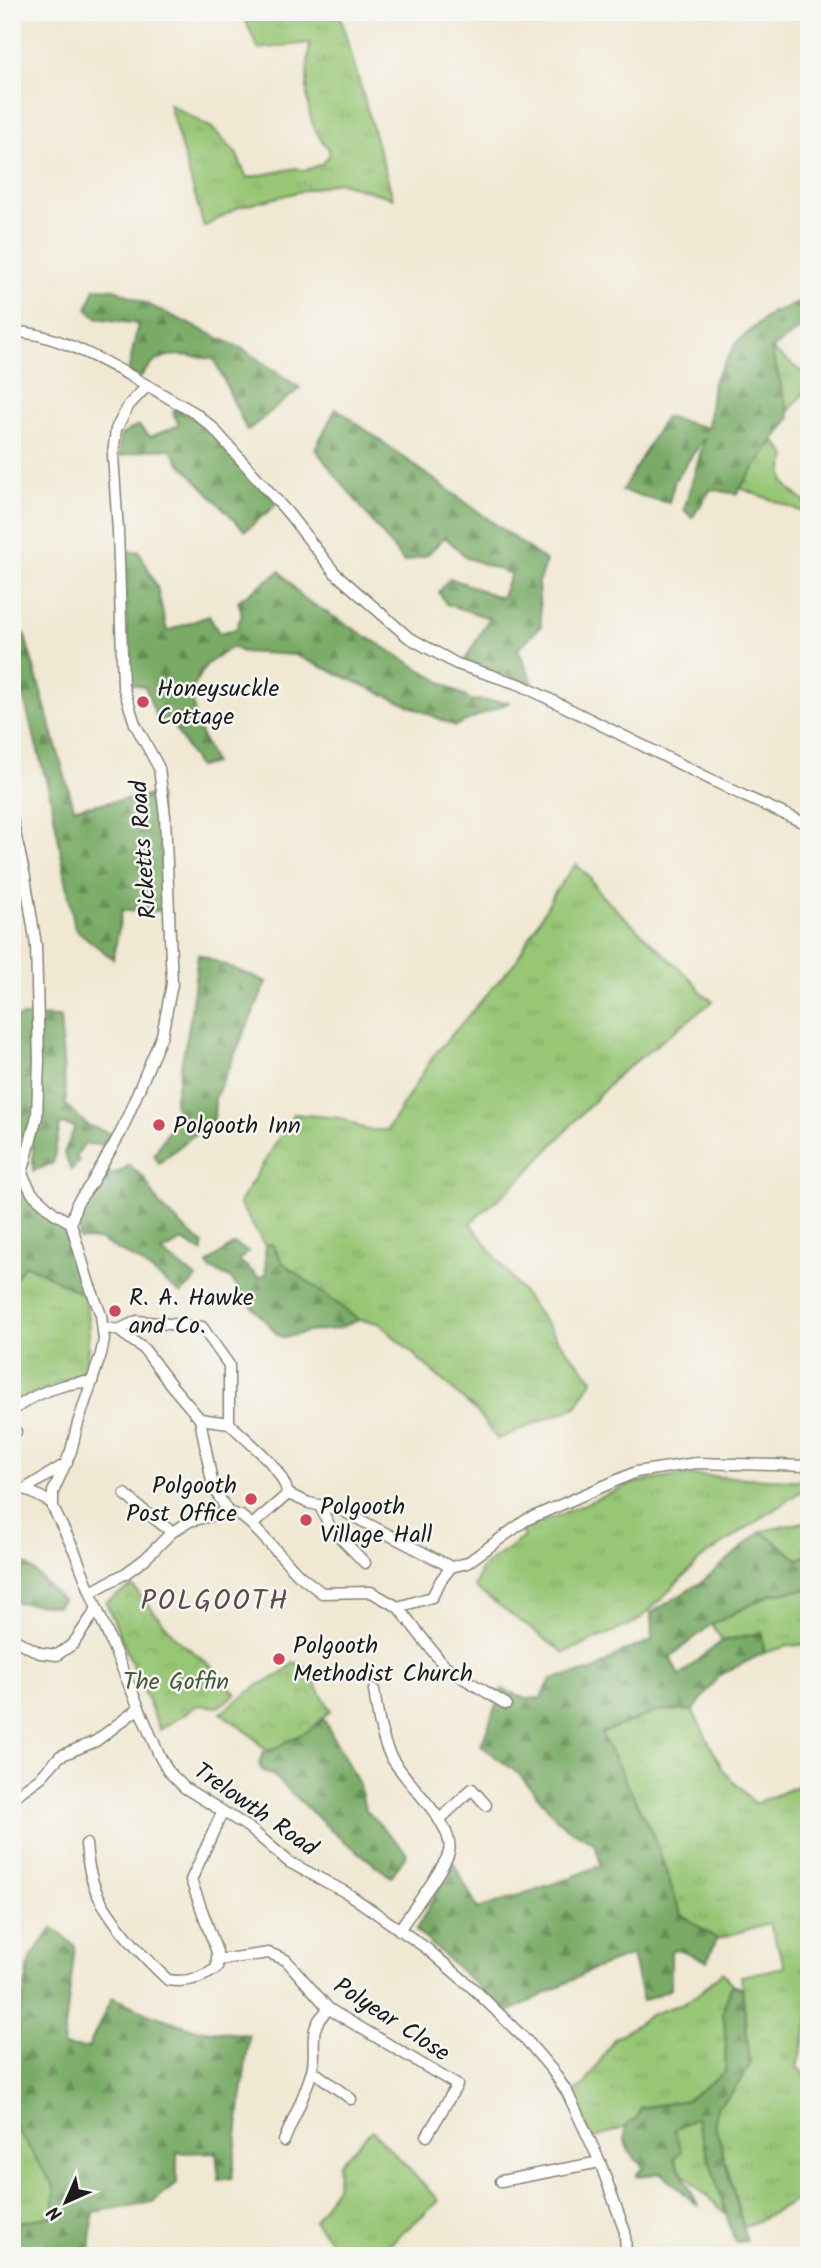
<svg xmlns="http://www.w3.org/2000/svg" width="821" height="2268" font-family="Kalam,sans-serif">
<defs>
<pattern id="grass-tufts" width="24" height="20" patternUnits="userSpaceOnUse" patternTransform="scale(1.75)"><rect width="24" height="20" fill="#97c675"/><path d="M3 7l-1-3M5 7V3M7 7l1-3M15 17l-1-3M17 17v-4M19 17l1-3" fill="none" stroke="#82aa65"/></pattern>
<pattern id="forest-firs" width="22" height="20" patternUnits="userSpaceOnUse" patternTransform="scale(1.75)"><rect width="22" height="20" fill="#79ab66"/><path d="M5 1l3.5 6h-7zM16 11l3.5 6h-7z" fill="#628a53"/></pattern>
<pattern id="park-crowns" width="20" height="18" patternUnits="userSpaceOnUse" patternTransform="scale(1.75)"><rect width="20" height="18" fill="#97c675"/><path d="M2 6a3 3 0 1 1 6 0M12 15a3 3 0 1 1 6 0" fill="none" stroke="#82aa65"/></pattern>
</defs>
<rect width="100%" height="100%" fill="#f6f6f2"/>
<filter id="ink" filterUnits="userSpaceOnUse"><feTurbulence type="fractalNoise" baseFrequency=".0143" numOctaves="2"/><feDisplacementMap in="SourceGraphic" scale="14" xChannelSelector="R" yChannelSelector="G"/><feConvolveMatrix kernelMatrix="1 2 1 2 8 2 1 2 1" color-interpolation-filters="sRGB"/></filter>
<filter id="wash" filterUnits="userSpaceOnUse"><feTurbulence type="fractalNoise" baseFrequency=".00686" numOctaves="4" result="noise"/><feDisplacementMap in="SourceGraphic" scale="28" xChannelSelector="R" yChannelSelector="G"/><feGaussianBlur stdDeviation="1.57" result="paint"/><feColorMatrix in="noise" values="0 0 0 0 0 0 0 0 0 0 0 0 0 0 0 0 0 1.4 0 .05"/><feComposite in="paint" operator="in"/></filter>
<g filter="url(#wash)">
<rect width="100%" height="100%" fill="#f0e8d2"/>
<g fill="url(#grass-tufts)" stroke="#5a7148" stroke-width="2">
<path d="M242,12H339L393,198L338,182L239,207L204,227L169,104L212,128L236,153L247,178L296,168L304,171L322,164L329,155V149C301,122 306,79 310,43L258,49Z"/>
<path d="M771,349L809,377V387L788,412Z"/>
<path d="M774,440L787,456C775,483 789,489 809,505V514L740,488Z"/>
<path d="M576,864L590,878L602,896L693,981L703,994L713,1001L617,1076L524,1176L470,1223L563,1346L593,1379L576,1407L497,1439L476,1411L379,1323L359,1320L342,1308L283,1263L273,1245L265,1246L239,1203L294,1114L340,1118L367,1130H387L434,1055L516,961L555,892Z"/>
<path d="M25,1264L85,1295L89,1329L86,1371L17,1401H12V1283Z"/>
<path d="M685,1475L809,1481V1486L701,1559L648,1612L636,1622L564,1653L474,1587L482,1567L524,1537L521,1531L634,1483Z"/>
<path d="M809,1521V1555L798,1559L761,1531Z"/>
<path d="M809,1589V1644L788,1646L764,1653L761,1633L722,1641L712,1624L772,1594Z"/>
<path d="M661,1710L693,1711L723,1770L755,1804L809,1781V2022L797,2067L809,2079V2194L744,2228L714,2121L717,2106L732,2092L750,2065L741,1976L785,1967L769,1923L717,1939L681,1914L653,1835L601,1733Z"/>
<path d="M722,1972L732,1985L723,2011L726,2041L725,2072L687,2100L641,2108L636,2120L627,2124L626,2127L593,2139L572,2093L586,2083L614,2039L652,2014L684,2003L701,1992Z"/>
<path d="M696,2117L727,2215L683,2174L674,2158L673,2130Z"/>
<path d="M12,2121L54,2187V2216L12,2223Z"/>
<path d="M372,2130L439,2201L376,2256H343L314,2221L337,2186L338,2164Z"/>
</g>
<g fill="url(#forest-firs)" stroke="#4a6441" stroke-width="2">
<path d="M95,288L115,289L243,349L300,388L247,431L214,359C182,356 161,346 140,378L128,373L138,324L97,318L87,309Z"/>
<path d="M809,299V322L771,350L790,418L736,494L711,489L692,518L684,510L705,437L675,480L669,503L622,491L665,417L708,428L713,382L737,342L771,313Z"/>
<path d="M176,408L210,429L277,504L245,531L178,461L171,449L145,450L119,457V443L121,435L138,425L150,437L179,425L173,412Z"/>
<path d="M336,408L546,561L538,584L541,626L518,649L534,685L464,662L489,618L446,604L439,592L450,578L501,598L511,574L467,558L445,537L427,555L404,562L315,449Z"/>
<path d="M139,551L157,587L167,631L209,616L219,633L236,629L242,614L238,601L280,571L303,598L471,700L510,702L455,726L295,655L243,652L232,647L207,664L191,691L196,723L214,763L198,767L169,718L158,721L145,687L129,683L124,552Z"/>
<path d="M12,632L24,633L74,808L158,794L164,911L122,910L113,959L75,929L51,799L12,655Z"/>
<path d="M198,954L267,982L215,1098L214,1119L159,1163L154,1155L178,1113L174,1103L190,1020Z"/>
<path d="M22,1016L60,1017L66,1105L87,1125L112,1134L107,1145L84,1144L76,1156L79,1162L71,1170L64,1153L75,1127L60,1124L53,1163L33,1171V1146L17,1135L12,1141V1020Z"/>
<path d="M129,1165L144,1178L159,1204L187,1231L203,1244V1252L182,1241L162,1252L197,1278L181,1294L141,1263L100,1240L79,1239L81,1209L87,1198L107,1175L121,1171Z"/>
<path d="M20,1179L63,1227L85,1295L25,1264L12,1283V1182Z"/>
<path d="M234,1244L249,1252L239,1260L259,1278L266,1274L265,1246L272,1244L283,1263L359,1320L336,1329L307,1332L284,1338L277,1334L248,1302L230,1278L209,1268L208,1263Z"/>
<path d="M761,1531L798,1559L809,1555V1589L772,1594L712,1624L670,1657L679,1676L722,1641L762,1633L764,1653L720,1675L693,1711L661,1710L601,1733L653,1835L681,1914L717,1939L707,1961L675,1949L671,1951V1989L643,2001L632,1955L594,1969L507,2013L416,1930L453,1862L478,1909L570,1878L601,1865L595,1844L561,1824L520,1775L481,1746L502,1689L526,1699L541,1698L551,1679L595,1670L623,1651L652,1641L651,1613L703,1581Z"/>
<path d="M12,1553L36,1573L62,1600L57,1606L12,1602Z"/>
<path d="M324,1720L359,1784L365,1809L407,1853L391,1877L334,1833L274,1776L262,1770L259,1764L263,1753L272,1751Z"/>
<path d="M53,1928L75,1946L63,2046L88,2048L112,1997L150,2014L194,2029L249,2035L232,2178L219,2180L216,2152L177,2153V2183L153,2202L93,2212L90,2256H12V2223L54,2216V2187L12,2121V2062L30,1959Z"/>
<path d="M732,1985L742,1988L750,2065L732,2093L717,2106L714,2121L747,2241L735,2242L696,2118L674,2130L682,2151L674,2158L699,2207L662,2173L637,2176V2174L644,2168C629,2152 621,2147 627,2124L636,2119L641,2108L687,2100L725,2072L726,2041L723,2011Z"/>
</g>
<g fill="url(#park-crowns)" stroke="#5a7148" stroke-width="2">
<path d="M132,1586L178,1640L216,1670L236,1694L218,1707L198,1705L160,1730L106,1602Z"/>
<path d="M294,1662L313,1672L317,1687L331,1710L311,1729L271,1750L264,1749L250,1734L221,1713L258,1685L282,1674Z"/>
</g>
</g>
<g filter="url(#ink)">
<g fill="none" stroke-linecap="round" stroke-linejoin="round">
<g stroke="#868277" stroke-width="13">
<g id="minor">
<path d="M12,333C58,327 153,390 195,413L212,427L288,513L335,573L408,637L457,664L521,685L744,796L809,825"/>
<path d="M12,819L25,877L36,945L39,1060L37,1116L22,1174L32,1193L54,1213L71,1223"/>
<path d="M71,1223L88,1281L101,1315L104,1340L101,1354L78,1423L71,1451L53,1492V1508L74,1550L97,1609L159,1755L168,1771L185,1788L248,1827L289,1862L347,1893L426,1948L476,1991L529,2043L552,2070L567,2092L600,2162L625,2232L626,2256"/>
<path d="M71,1223L77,1203L91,1184L121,1132L162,1035L172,984L165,816L159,768L135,724L123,686L118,531L113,455L116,429L129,405L146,387"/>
<path d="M103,1327L118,1330L144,1349L171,1385L200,1419L213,1487L228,1512L241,1516L252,1525L299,1575L322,1593L371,1592L398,1607L432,1597L441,1580L451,1567"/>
<path d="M118,1330L137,1321L202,1327L229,1365V1423C249,1443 281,1465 288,1494"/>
<path d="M12,1411C33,1394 66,1381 92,1382"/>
<path d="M200,1419L229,1423"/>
<path d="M12,1428L16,1432"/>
<path d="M25,1489L67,1463"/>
<path d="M12,1492L25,1489L52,1503"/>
<path d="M125,1494L139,1507L172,1532"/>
<path d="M320,1506L330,1527L365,1563"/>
<path d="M252,1525L288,1494L309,1503L341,1510L451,1567L467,1563L526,1520L636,1472L696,1463L809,1466"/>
<path d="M91,1592L126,1573L145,1559L172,1532L190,1521L228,1512"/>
<path d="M398,1607L442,1663L453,1672L506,1704"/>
<path d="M12,1642L15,1640L40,1653L57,1655L73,1644L97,1609"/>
<path d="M374,1690C377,1711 380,1733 389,1753C401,1780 456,1823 449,1852C445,1868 410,1913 399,1930"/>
<path d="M12,1798L41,1777L60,1756L96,1741L139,1708"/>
<path d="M439,1820L472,1789L486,1805"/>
<path d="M86,1844C87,1860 90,1876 96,1891C109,1920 144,1958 168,1980C186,1983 203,1978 217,1968V1952L191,1880L222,1813"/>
<path d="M219,1960L269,1953L286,1960L329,2009L457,2085L427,2136"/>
<path d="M313,2071L351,2099"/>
<path d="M284,2141C293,2119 304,2097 311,2074C320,2048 303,2031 329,2009"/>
<path d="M501,2181L600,2162"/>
</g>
</g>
<use href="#minor" stroke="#fff" stroke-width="10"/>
</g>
</g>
<g fill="#d1495b" stroke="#f6f6f2" stroke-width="2.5">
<circle cx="143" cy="702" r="7"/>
<circle cx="159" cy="1125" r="7"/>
<circle cx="115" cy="1311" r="7"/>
<circle cx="251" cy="1499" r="7"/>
<circle cx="306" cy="1520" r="7"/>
<circle cx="279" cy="1659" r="7"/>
</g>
<g text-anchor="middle" stroke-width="5" stroke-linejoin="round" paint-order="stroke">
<g font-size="24" fill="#1c1c1c" stroke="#f6f6f2" text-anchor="start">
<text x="157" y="696">Honeysuckle<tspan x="157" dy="28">Cottage</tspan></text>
<text x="173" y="1133">Polgooth Inn</text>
<text x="129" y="1305">R. A. Hawke<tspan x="129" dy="28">and Co.</tspan></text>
<text x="237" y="1493" text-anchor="end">Polgooth<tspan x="237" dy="28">Post Office</tspan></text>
<text x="320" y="1514">Polgooth<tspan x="320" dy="28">Village Hall</tspan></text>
<text x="293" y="1653">Polgooth<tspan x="293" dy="28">Methodist Church</tspan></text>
</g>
<g font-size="24" fill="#1c1c1c" stroke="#f6f6f2">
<text transform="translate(143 850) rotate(-94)" y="8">Ricketts Road</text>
<text transform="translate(256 1809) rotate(35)" y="8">Trelowth Road</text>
<text transform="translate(392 2019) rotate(33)" y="8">Polyear Close</text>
</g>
<g font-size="24" fill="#47583b" stroke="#f6f6f2">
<text x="176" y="1689">The Goffin</text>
</g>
<g font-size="28" letter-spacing="2" fill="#5d4845" stroke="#f6f6f2">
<text x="215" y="1609">POLGOOTH</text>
</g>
</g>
<rect width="821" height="2268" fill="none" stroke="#f6f6f2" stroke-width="42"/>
<g transform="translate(66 2202) rotate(225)" stroke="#f6f6f2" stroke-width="5" paint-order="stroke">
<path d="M0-5L12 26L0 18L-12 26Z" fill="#1c1c1c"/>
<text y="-10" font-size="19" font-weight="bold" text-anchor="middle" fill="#1c1c1c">N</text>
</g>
</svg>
